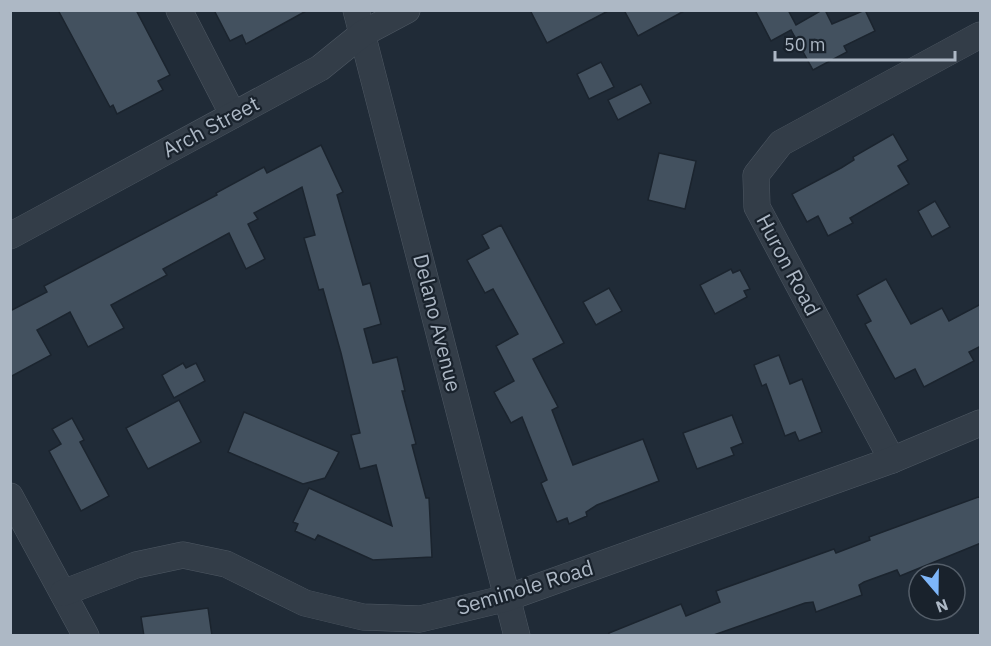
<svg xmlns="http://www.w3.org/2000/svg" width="991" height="646" font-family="'IBM Plex Sans',sans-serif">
<rect width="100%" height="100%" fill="#202b37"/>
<g fill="#43515f" stroke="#1b242e" stroke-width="1.5">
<path d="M58,10H136L170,75L158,81L163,90L117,114L113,105L110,107Z"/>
<path d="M214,10H308L246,44L242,35L230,41Z"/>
<path d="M530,10H610L547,43Z"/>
<path d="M624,10H686L638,36Z"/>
<path d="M755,10H788L796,25L822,10H825L832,24L865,10L875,31L844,46L847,52L813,70L791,30L771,41Z"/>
<path d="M601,62L614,87L589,99L577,74Z"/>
<path d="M641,84L651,103L618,120L608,100Z"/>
<path d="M893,134L908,160L898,166L909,184L850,218L853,223L828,236L818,216L807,222L792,194L841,168L854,160L853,157Z"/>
<path d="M321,145L343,192L337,195L363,285L370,283L381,324L364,329L373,363L397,357L405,391H402L416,444L412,445L426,498H429L432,557L373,560L318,535L315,540L295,531L298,524L293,522L309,488L392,526L376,465L360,469L351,435L360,433L341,353L323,289L319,290L304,238L315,235L302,187L254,213L258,219L248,224L265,259L246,269L229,233L163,269L167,275L111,305L124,328L88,347L70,312L37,330L51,355L10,377V311L47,292L44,286L217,195L216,193L264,167L267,173Z"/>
<path d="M659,153L696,161L685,209L648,200Z"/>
<path d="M935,201L950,227L932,237L918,211Z"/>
<path d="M501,225L564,343L533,359L558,407L552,410L573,465L643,439L659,481L597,505L586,512L587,516L569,524L567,518L557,522L541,483L547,480L522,417L511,423L494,392L514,381L496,346L518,334L493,289L485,293L467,260L489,248L482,235Z"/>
<path d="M731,269L733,273L740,270L750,289L744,291L747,297L715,314L700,285Z"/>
<path d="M886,279L911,324L942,308L949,321L981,304V346L969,352L974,361L924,387L915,369L895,379L865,324L871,321L857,295Z"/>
<path d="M609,288L622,311L596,325L583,302Z"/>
<path d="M779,355L790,384L802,379L822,432L799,441L795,432L785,436L766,384L762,386L754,365Z"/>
<path d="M183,363L186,368L196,363L205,381L174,398L162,375Z"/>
<path d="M179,400L201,442L148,469L126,428Z"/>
<path d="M244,412L339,452L325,478L303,484L228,452Z"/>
<path d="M732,415L743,443L731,448L734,455L697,469L683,433Z"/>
<path d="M72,418L84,440L80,442L109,496L81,511L49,451L61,444L52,429Z"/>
<path d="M981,496V543L900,576L897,570L864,582L859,585L862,595L816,612L813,602L805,603L711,636H609V633L681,604L686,616L720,602L716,591L834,549L836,553L870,540L869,537Z"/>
<path d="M208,608L212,636H144L141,617Z"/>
</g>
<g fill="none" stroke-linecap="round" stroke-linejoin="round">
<g stroke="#4e5863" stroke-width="27">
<g id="minor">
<path d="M179,10L233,115"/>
<path d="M356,10L517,636"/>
<path d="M10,236L320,68L362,34L407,10"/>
<path d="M892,460L757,207L756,175L781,143L980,35"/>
<path d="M10,496L86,636"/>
<path d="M63,593L136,565L183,555L226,564L305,603L363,617L420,619L507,598L892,460L980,423"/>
</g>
</g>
<use href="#minor" stroke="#333d48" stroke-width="26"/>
</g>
<g text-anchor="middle" stroke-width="4.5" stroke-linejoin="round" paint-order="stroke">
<g font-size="21" fill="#adb8c5" stroke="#19222c">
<text transform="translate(211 127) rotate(-28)" y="7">Arch Street</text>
<text transform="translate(788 265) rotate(62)" y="7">Huron Road</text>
<text transform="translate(437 323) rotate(76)" y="7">Delano Avenue</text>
<text transform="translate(525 588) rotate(-17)" y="7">Seminole Road</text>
</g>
</g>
<rect width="991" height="646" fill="none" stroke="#adb8c5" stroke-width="24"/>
<g transform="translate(937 592) rotate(160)"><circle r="28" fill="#19222c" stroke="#545e69" stroke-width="1.5"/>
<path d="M0-4.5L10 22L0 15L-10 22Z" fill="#7eb6f9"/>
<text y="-9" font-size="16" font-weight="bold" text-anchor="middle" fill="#adb8c5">N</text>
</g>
<path d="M775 51v9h180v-9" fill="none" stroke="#adb8c5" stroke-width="3"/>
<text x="784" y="51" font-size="18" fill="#adb8c5" stroke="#19222c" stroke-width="4.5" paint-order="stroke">50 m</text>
</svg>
